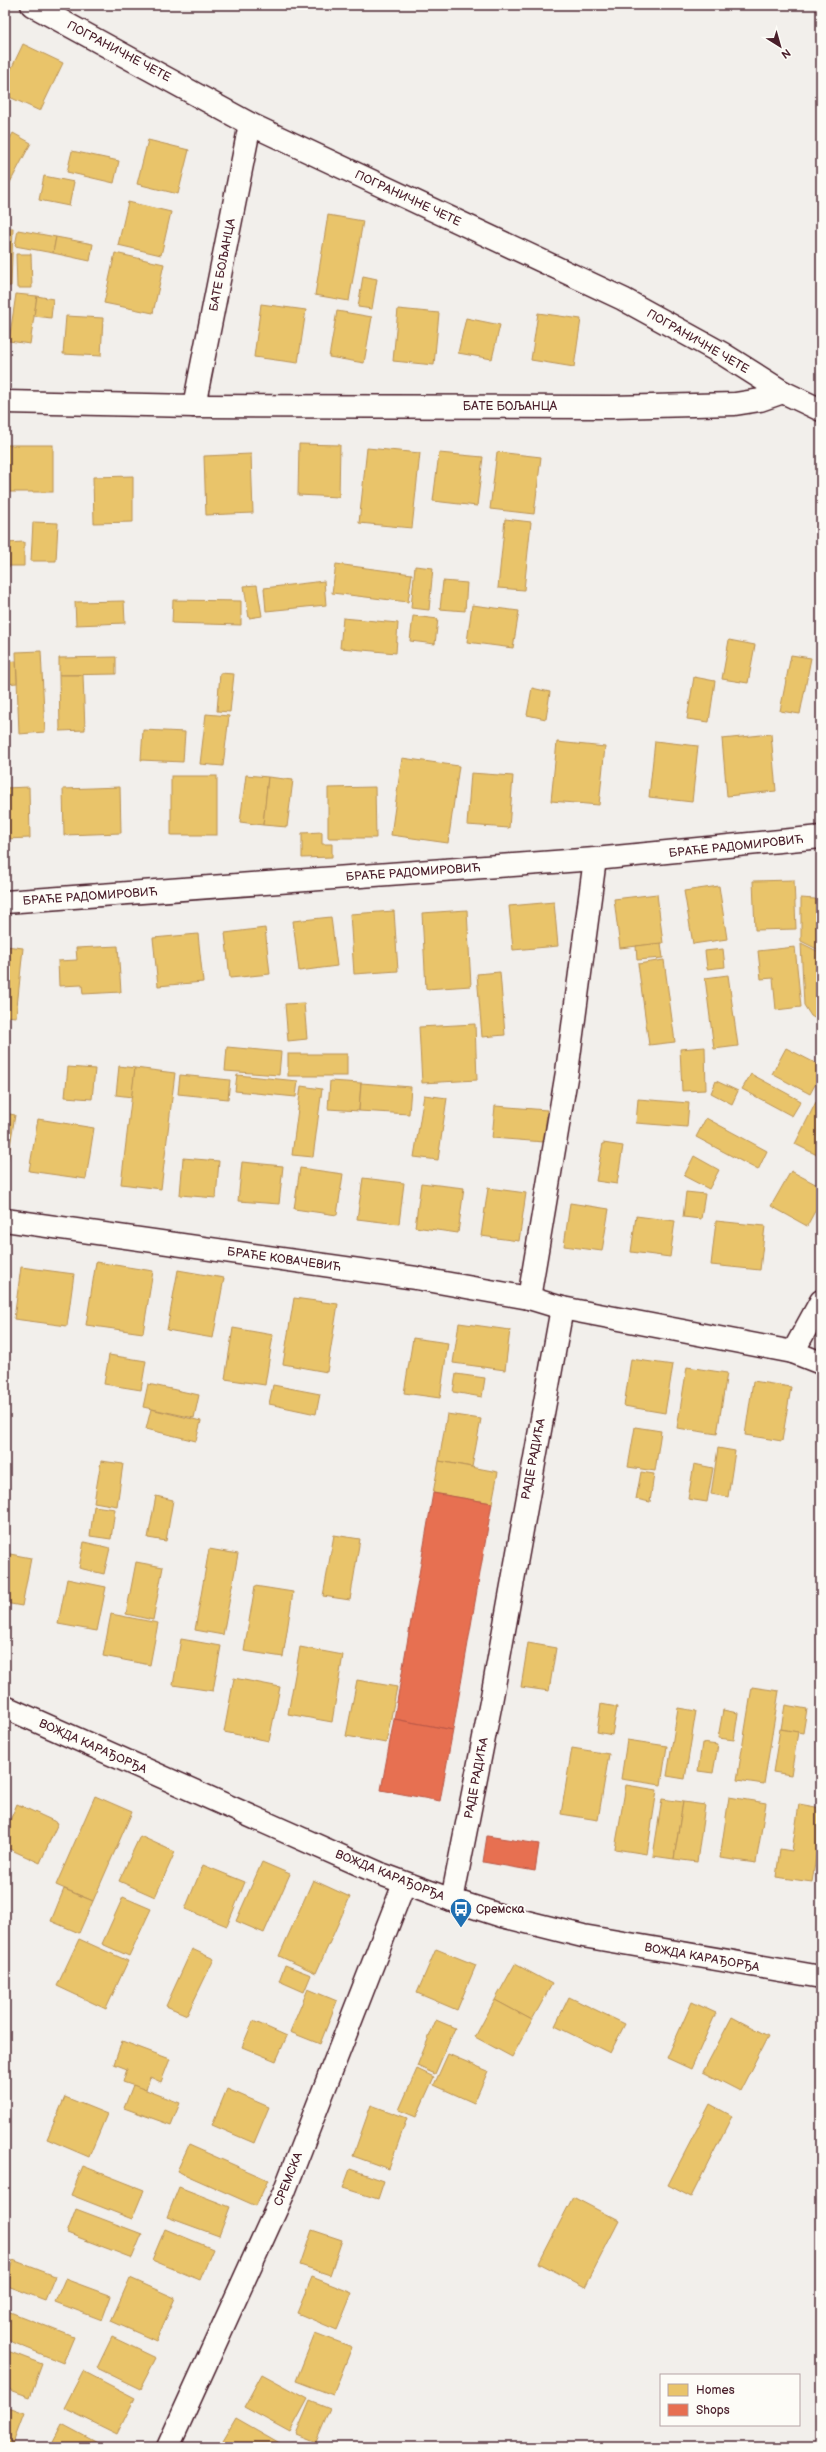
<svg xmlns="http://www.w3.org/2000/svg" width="826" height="2452" font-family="'Balsamiq Sans',sans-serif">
<rect width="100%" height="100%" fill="#f2efeb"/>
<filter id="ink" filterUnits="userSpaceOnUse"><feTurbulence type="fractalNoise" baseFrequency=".025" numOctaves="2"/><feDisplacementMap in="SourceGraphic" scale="8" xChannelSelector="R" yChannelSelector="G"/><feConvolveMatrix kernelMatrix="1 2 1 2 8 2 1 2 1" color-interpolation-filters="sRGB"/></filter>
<g filter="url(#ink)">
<g fill="#e9c46a" stroke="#b99257">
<path d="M23,44L63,63L40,111L5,95V82Z"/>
<path d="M13,133L31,143L5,192V148Z"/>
<path d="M148,140L189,150L178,194L137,184Z"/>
<path d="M72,151L119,161L114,183L67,172Z"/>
<path d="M44,176L74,182L69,206L39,200Z"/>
<path d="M128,202L171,212L161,255L118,245Z"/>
<path d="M328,215L363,221L349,301L315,295Z"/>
<path d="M5,228H13L11,286H5Z"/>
<path d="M18,230L56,237L53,253L15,246Z"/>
<path d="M56,237L93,244L90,261L53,253Z"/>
<path d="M115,253L164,264L153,313L104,303Z"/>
<path d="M16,254H31L32,288H17Z"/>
<path d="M363,276L377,279L372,309L358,307Z"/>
<path d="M5,289H7L6,305H5Z"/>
<path d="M16,294L37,296L30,344L9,341Z"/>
<path d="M37,296L53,299L51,318L34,316Z"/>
<path d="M261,304L306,310L298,363L254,357Z"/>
<rect x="5" y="308" width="2" height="44"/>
<path d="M398,309L439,313L434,365L393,361Z"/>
<path d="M337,311L372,317L364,363L329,357Z"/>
<path d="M538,313L581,319L574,367L531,360Z"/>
<path d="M66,316L103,318L101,356L63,354Z"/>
<path d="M466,318L500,325L492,359L458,353Z"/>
<path d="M299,444L340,445L339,497L298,495Z"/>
<rect x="5" y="445" width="48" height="47"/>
<path d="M367,448L420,453L412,528L359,523Z"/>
<path d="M497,452L541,457L534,514L490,509Z"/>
<path d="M439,453L483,457L477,506L433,501Z"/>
<path d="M251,454L253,513L206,515L204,456Z"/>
<path d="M133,476V522L94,523L93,477Z"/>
<path d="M505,519L531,522L524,590L498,588Z"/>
<path d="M33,522L58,523L56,561H31Z"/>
<path d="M24,542V566H5V543Z"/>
<path d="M336,564L412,574L408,602L332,593Z"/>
<path d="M415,566L433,568L429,610L411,608Z"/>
<path d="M324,581L326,605L266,611L264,588Z"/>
<path d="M443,581L467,583L465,611L440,609Z"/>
<path d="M257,585L262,616L249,618L244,586Z"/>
<path d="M173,600L241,601V625L172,623Z"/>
<path d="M124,601L125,623L76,625L75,602Z"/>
<path d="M472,605L519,611L513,648L467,642Z"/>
<path d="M413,616L438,619L435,644L410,641Z"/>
<path d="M343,618L398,623L396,653L340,648Z"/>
<path d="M729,640L755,645L748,683L722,679Z"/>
<path d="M41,651L45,732L19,734L16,652Z"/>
<path d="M791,655L811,658L800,714L780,711Z"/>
<path d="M116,657V674L59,675V658Z"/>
<path d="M16,661L17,683L5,684V662Z"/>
<path d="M220,673L234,674L230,712L217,711Z"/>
<path d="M59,675H83L85,730L60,731Z"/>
<path d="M694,677L715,681L709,722L687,719Z"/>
<path d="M532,688L550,692L546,719L527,715Z"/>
<path d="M206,714L229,716L223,766L200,764Z"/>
<path d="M143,730L185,732L183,762L141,760Z"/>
<path d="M771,734L776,791L727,796L722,739Z"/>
<path d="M655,741L698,746L692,802L649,797Z"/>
<path d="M557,742L605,747L599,805L551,801Z"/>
<path d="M821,744V761L817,760Z"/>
<path d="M402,758L459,766L448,843L391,835Z"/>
<path d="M471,773L513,776L509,828L467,825Z"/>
<path d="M246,775L268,777L263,825L240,822Z"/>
<rect x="171" y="776" width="46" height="59"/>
<path d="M268,777L293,780L287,827L263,825Z"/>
<path d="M29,787L30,838L5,839V788Z"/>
<path d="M120,787L121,833L64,835L63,789Z"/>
<path d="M375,787L376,838H328V788Z"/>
<path d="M322,832V844H332V857L302,858V833Z"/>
<path d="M794,880L796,929L755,930L753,881Z"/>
<path d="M719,886L727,939L693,944L684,891Z"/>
<path d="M657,894L663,943L620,948L614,899Z"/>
<path d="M801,898L815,899L821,904V951L801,941Z"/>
<path d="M554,902L558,946L513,950L509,906Z"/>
<path d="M467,910L471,986L426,989L422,913Z"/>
<path d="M394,911L398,971L354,974L350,914Z"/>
<path d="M331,917L337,966L299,971L293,921Z"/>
<path d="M265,928L270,974L230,978L225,933Z"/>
<path d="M198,934L203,982L158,986L153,938Z"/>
<path d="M661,943L663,958L637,960L636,946Z"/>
<path d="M801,943L821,953V1022L811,1016L804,1005Z"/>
<path d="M5,946L23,948L16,1017L5,1016Z"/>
<path d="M118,946L121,992L83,994L82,985L59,986L58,961L77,960L76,948Z"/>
<path d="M795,947L801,1007L776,1010L773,978L761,979L758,951Z"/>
<path d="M723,949L725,967L707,969L705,951Z"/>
<path d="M664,960L675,1042L649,1045L638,964Z"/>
<path d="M500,972L505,1035L482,1037L477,974Z"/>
<path d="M728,975L738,1046L714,1049L705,978Z"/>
<path d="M304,1003L307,1039L288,1041L285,1004Z"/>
<path d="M475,1024L477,1080L422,1083L419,1027Z"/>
<path d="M227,1047L281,1052L279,1075L225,1071Z"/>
<path d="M705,1047L706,1090L682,1091L680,1049Z"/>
<path d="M786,1048L821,1066V1074L810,1094L772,1074Z"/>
<rect x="288" y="1054" width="59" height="22"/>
<path d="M119,1066L135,1068L132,1097L116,1095Z"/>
<path d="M68,1067L95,1069L92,1099L65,1097Z"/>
<path d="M135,1068L175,1073L161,1189L121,1184Z"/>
<path d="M751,1074L801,1101L792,1116L742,1089Z"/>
<path d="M180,1075L230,1080L228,1099L178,1094Z"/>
<path d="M237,1075L298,1081L296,1097L235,1091Z"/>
<path d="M330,1081L361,1083L359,1111L328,1109Z"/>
<path d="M716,1081L738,1091L732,1104L711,1093Z"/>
<path d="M361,1083L411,1087L409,1114L359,1111Z"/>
<path d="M301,1086L322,1089L313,1157L292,1155Z"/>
<path d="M424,1095L447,1098L438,1160L414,1157Z"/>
<path d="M638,1099L689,1103L687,1127L636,1123Z"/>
<path d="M816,1102L821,1105V1157L795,1144Z"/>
<path d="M495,1106L547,1110L544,1142L492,1138Z"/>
<path d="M5,1113L15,1115L6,1171H5Z"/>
<path d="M706,1118L767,1151L758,1170L696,1137Z"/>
<path d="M38,1119L94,1128L86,1179L29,1171Z"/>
<path d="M603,1143L623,1146L617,1184L596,1181Z"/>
<path d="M694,1156L719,1170L709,1189L684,1176Z"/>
<path d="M183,1158L219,1161L216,1198L180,1195Z"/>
<path d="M242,1162L283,1166L279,1204L238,1201Z"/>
<path d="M300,1168L343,1174L337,1215L294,1209Z"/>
<path d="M791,1171L821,1187V1200L807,1226L771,1206Z"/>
<path d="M363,1178L404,1183L399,1224L357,1219Z"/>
<path d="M421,1183L464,1188L458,1233L415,1227Z"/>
<path d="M488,1188L526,1193L519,1241L481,1236Z"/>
<path d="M686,1192L705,1194L701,1219L683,1217Z"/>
<path d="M570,1203L609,1209L602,1251L564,1246Z"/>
<path d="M636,1216L675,1221L670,1257L631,1252Z"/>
<path d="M716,1221L765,1226L760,1270L711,1265Z"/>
<path d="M96,1262L153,1271L143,1333L86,1325Z"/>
<path d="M21,1267L74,1274L67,1326L14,1319Z"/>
<path d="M178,1270L224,1278L213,1338L167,1330Z"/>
<path d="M294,1298L338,1304L327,1372L283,1364Z"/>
<path d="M459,1323L510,1330L505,1370L453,1363Z"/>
<path d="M233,1328L273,1335L265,1385L225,1379Z"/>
<path d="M413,1338L448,1343L440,1398L404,1393Z"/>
<path d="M109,1355L146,1361L141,1390L104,1384Z"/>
<path d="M631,1359L673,1365L665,1413L624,1406Z"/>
<path d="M687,1367L727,1373L717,1434L677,1428Z"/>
<path d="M456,1374L485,1378L482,1397L453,1392Z"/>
<path d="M753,1381L791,1387L782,1441L745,1435Z"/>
<path d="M148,1384L199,1395L194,1418L143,1407Z"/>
<path d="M273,1385L320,1394L316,1414L269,1404Z"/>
<path d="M151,1409L201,1421L196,1441L146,1429Z"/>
<path d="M447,1414L481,1419L472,1467L439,1461Z"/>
<path d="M635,1427L661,1431L655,1471L628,1467Z"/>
<path d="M718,1448L735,1451L728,1497L711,1494Z"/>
<path d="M101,1461L123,1464L117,1506L94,1502Z"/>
<path d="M439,1461L498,1472L492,1503L433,1493Z"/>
<path d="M694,1464L713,1468L707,1502L688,1499Z"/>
<path d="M641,1472L654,1474L650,1502L636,1499Z"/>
<path d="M156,1496L173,1500L166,1541L148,1538Z"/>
<path d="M94,1506L115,1509L111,1539L90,1536Z"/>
<path d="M334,1535L360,1539L350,1600L323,1596Z"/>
<path d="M84,1542L110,1548L104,1574L79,1568Z"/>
<path d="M209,1549L238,1554L223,1635L195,1630Z"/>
<path d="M5,1553L31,1558L22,1606L5,1603Z"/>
<path d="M136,1562L163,1567L153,1620L126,1614Z"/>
<path d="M67,1579L106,1587L97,1631L58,1624Z"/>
<path d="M255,1586L293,1592L283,1657L244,1651Z"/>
<path d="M111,1614L158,1623L150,1665L103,1656Z"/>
<path d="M181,1639L221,1646L213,1691L173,1685Z"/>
<path d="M528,1643L556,1648L549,1691L521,1687Z"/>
<path d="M300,1647L343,1655L332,1722L288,1714Z"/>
<path d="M234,1678L280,1687L269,1741L224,1732Z"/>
<path d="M357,1680L397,1687L386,1743L346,1736Z"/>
<path d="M752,1687L779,1691L764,1784L737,1780Z"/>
<path d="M601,1704L617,1707L612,1735L597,1732Z"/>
<path d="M785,1705L807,1709L803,1733L781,1729Z"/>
<path d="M678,1708L696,1711L685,1779L667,1776Z"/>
<path d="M723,1710L738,1713L734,1740L718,1738Z"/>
<path d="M780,1729L798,1732L791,1775L773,1772Z"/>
<path d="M627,1740L667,1746L661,1785L621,1779Z"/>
<path d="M702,1743L718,1745L713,1773L698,1771Z"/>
<path d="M572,1748L609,1754L598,1820L561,1814Z"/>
<path d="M626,1785L657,1790L647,1854L615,1849Z"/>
<path d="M95,1796L132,1812L93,1901L56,1885Z"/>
<path d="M729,1797L766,1803L756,1863L720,1858Z"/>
<path d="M662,1799L683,1802L674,1859L653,1856Z"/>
<path d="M683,1802L705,1805L697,1862L674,1859Z"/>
<path d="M17,1804L58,1823L40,1863L5,1847V1832Z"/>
<path d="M799,1804L821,1808V1826L812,1882L776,1877L780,1849L792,1851Z"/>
<path d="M140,1836L175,1852L155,1897L119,1881Z"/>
<path d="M262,1862L290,1874L264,1933L236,1921Z"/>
<path d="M203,1865L245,1882L227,1926L185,1909Z"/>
<path d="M313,1880L350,1897L316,1973L279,1956Z"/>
<path d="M64,1889L93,1901L79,1933L51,1921Z"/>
<path d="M123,1897L151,1909L129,1956L102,1944Z"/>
<path d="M79,1939L128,1961L106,2009L57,1986Z"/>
<path d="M192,1949L214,1959L187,2015L166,2006Z"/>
<path d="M436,1949L476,1965L457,2010L417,1993Z"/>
<path d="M515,1964L552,1984L532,2020L495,2000Z"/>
<path d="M285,1965L311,1975L304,1992L279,1981Z"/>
<path d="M308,1989L337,2001L320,2044L290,2032Z"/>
<path d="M569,1997L625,2024L610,2053L555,2026Z"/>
<path d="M495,2000L532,2020L512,2057L475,2037Z"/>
<path d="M692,2002L716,2013L691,2069L667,2058Z"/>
<path d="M732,2017L768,2036L740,2091L703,2072Z"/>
<path d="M436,2020L455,2028L435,2074L417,2066Z"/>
<path d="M253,2021L287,2036L276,2061L242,2047Z"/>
<path d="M122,2041L170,2059L161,2082L150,2077L146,2090L123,2082L127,2069L114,2064Z"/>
<path d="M448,2054L488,2071L474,2103L434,2085Z"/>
<path d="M417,2069L434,2077L416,2117L399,2110Z"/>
<path d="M133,2085L180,2103L171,2125L124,2108Z"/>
<path d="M227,2089L269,2107L254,2143L212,2125Z"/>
<path d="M65,2097L107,2114L89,2157L47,2139Z"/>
<path d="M710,2104L732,2116L691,2197L668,2185Z"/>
<path d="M371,2105L407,2118L389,2169L353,2156Z"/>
<path d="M189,2145L268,2180L256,2206L177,2171Z"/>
<path d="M83,2166L144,2190L132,2219L71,2195Z"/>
<path d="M350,2169L384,2181L378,2199L343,2188Z"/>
<path d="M179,2187L230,2207L219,2236L167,2217Z"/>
<path d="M573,2197L619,2221L585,2287L539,2263Z"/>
<path d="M76,2209L142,2234L132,2258L67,2233Z"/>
<path d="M165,2229L213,2249L200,2280L152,2260Z"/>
<path d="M312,2230L342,2240L330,2275L300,2265Z"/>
<path d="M13,2260L55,2276L45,2300L5,2285Z"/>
<path d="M312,2277L352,2293L337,2330L297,2313Z"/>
<path d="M130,2278L175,2298L156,2341L111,2321Z"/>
<path d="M65,2279L111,2296L102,2320L55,2302Z"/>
<path d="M5,2310L74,2337L63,2363L5,2339Z"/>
<path d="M315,2333L352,2347L333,2395L296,2381Z"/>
<path d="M112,2337L156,2358L140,2389L97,2368Z"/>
<path d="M5,2350L42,2364L30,2397L5,2388Z"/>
<path d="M83,2371L135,2398L117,2434L64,2408Z"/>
<path d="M262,2374L308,2399L290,2432L244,2407Z"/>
<path d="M310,2401L330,2409L316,2442L296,2434Z"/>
<path d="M5,2406L24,2413L12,2445L5,2442Z"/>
<path d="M236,2418L285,2446L284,2447H219Z"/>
<path d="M62,2424L105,2447H50Z"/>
</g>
<g fill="#e76f51" stroke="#b85746">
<path d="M433,1493L492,1503L453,1730L394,1719Z"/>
<path d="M394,1719L453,1730L440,1801L381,1790Z"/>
<path d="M487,1836L539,1844L535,1871L483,1862Z"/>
</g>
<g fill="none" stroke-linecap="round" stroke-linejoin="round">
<g stroke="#4a1f2b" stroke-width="25">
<g id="minor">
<path d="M32,5L250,124L623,299L723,354L783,392L821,410"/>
<path d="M5,402L194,406L611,407L735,404L760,400L783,392"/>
<path d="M194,406L250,124"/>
<path d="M5,902L595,859L821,837"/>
<path d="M5,1220L416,1278L529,1298L562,1308L793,1352L821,1363"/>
<path d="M529,1298L567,1072L595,859"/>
<path d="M793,1352L821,1301"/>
<path d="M452,1900L491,1702L562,1308"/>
<path d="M168,2447L284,2192L404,1884"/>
</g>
</g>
<g stroke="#4a1f2b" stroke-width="25">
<path id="major" d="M5,1707L381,1874L452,1900L502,1916L583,1936L821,1977"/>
</g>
<use href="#minor" stroke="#fdfcf7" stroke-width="22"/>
<use href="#major" stroke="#fdfcf7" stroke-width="22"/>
</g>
</g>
<defs>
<g id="bus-pin" transform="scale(1.15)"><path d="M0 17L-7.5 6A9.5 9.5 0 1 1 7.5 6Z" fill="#1f6fb2" stroke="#fdfcf7"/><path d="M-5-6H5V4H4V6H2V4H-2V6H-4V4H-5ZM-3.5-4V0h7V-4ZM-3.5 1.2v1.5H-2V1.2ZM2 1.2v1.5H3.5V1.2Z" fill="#fff"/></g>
</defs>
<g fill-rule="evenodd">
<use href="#bus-pin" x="461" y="1909"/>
</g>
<g text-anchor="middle" stroke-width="4" stroke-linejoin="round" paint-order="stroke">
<g font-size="12" fill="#4a1f2b" stroke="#fdfcf7">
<text transform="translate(119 51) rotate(28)" y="4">ПОГРАНИЧНЕ ЧЕТЕ</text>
<text transform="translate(408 198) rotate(25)" y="4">ПОГРАНИЧНЕ ЧЕТЕ</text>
<text transform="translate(222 265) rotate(-79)" y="4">БАТЕ БОЉАНЦА</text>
<text transform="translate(698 341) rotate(30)" y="4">ПОГРАНИЧНЕ ЧЕТЕ</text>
<text x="510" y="410">БАТЕ БОЉАНЦА</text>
<text transform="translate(736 846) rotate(-6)" y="4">БРАЋЕ РАДОМИРОВИЋ</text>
<text transform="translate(413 872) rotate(-4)" y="4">БРАЋЕ РАДОМИРОВИЋ</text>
<text transform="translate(90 896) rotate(-4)" y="4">БРАЋЕ РАДОМИРОВИЋ</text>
<text transform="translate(284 1259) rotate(8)" y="4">БРАЋЕ КОВАЧЕВИЋ</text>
<text transform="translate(533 1459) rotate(-79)" y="4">РАДЕ РАДИЋА</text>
<text transform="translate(93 1746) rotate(24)" y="4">ВОЖДА КАРАЂОРЂА</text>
<text transform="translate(476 1778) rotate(-79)" y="4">РАДЕ РАДИЋА</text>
<text transform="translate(390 1875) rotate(22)" y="4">ВОЖДА КАРАЂОРЂА</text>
<text transform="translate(702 1957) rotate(10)" y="4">ВОЖДА КАРАЂОРЂА</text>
<text transform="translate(288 2179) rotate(-68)" y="4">СРЕМСКА</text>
</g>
<g font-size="12" fill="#4a1f2b" stroke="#fdfcf7" text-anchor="start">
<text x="476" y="1913">Сремска</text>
</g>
</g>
<rect width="826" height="2452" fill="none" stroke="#fdfcf7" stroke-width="20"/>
<rect x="10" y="10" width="806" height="2432" fill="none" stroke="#4a1f2b" stroke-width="1.5" filter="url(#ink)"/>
<rect x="660" y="2374" width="140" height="52" fill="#fdfcf7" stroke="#b5a4a5"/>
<rect x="668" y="2384" width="20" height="12" fill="#e9c46a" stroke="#b5a4a5"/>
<text x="696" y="2394" font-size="12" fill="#4a1f2b">Homes</text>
<rect x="668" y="2404" width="20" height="12" fill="#e76f51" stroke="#b5a4a5"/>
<text x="696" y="2414" font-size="12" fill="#4a1f2b">Shops</text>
<g transform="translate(780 46) rotate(143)" stroke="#fdfcf7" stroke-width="3" paint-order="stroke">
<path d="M0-3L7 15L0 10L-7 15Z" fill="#4a1f2b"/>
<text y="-6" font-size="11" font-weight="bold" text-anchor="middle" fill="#4a1f2b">N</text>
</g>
</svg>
